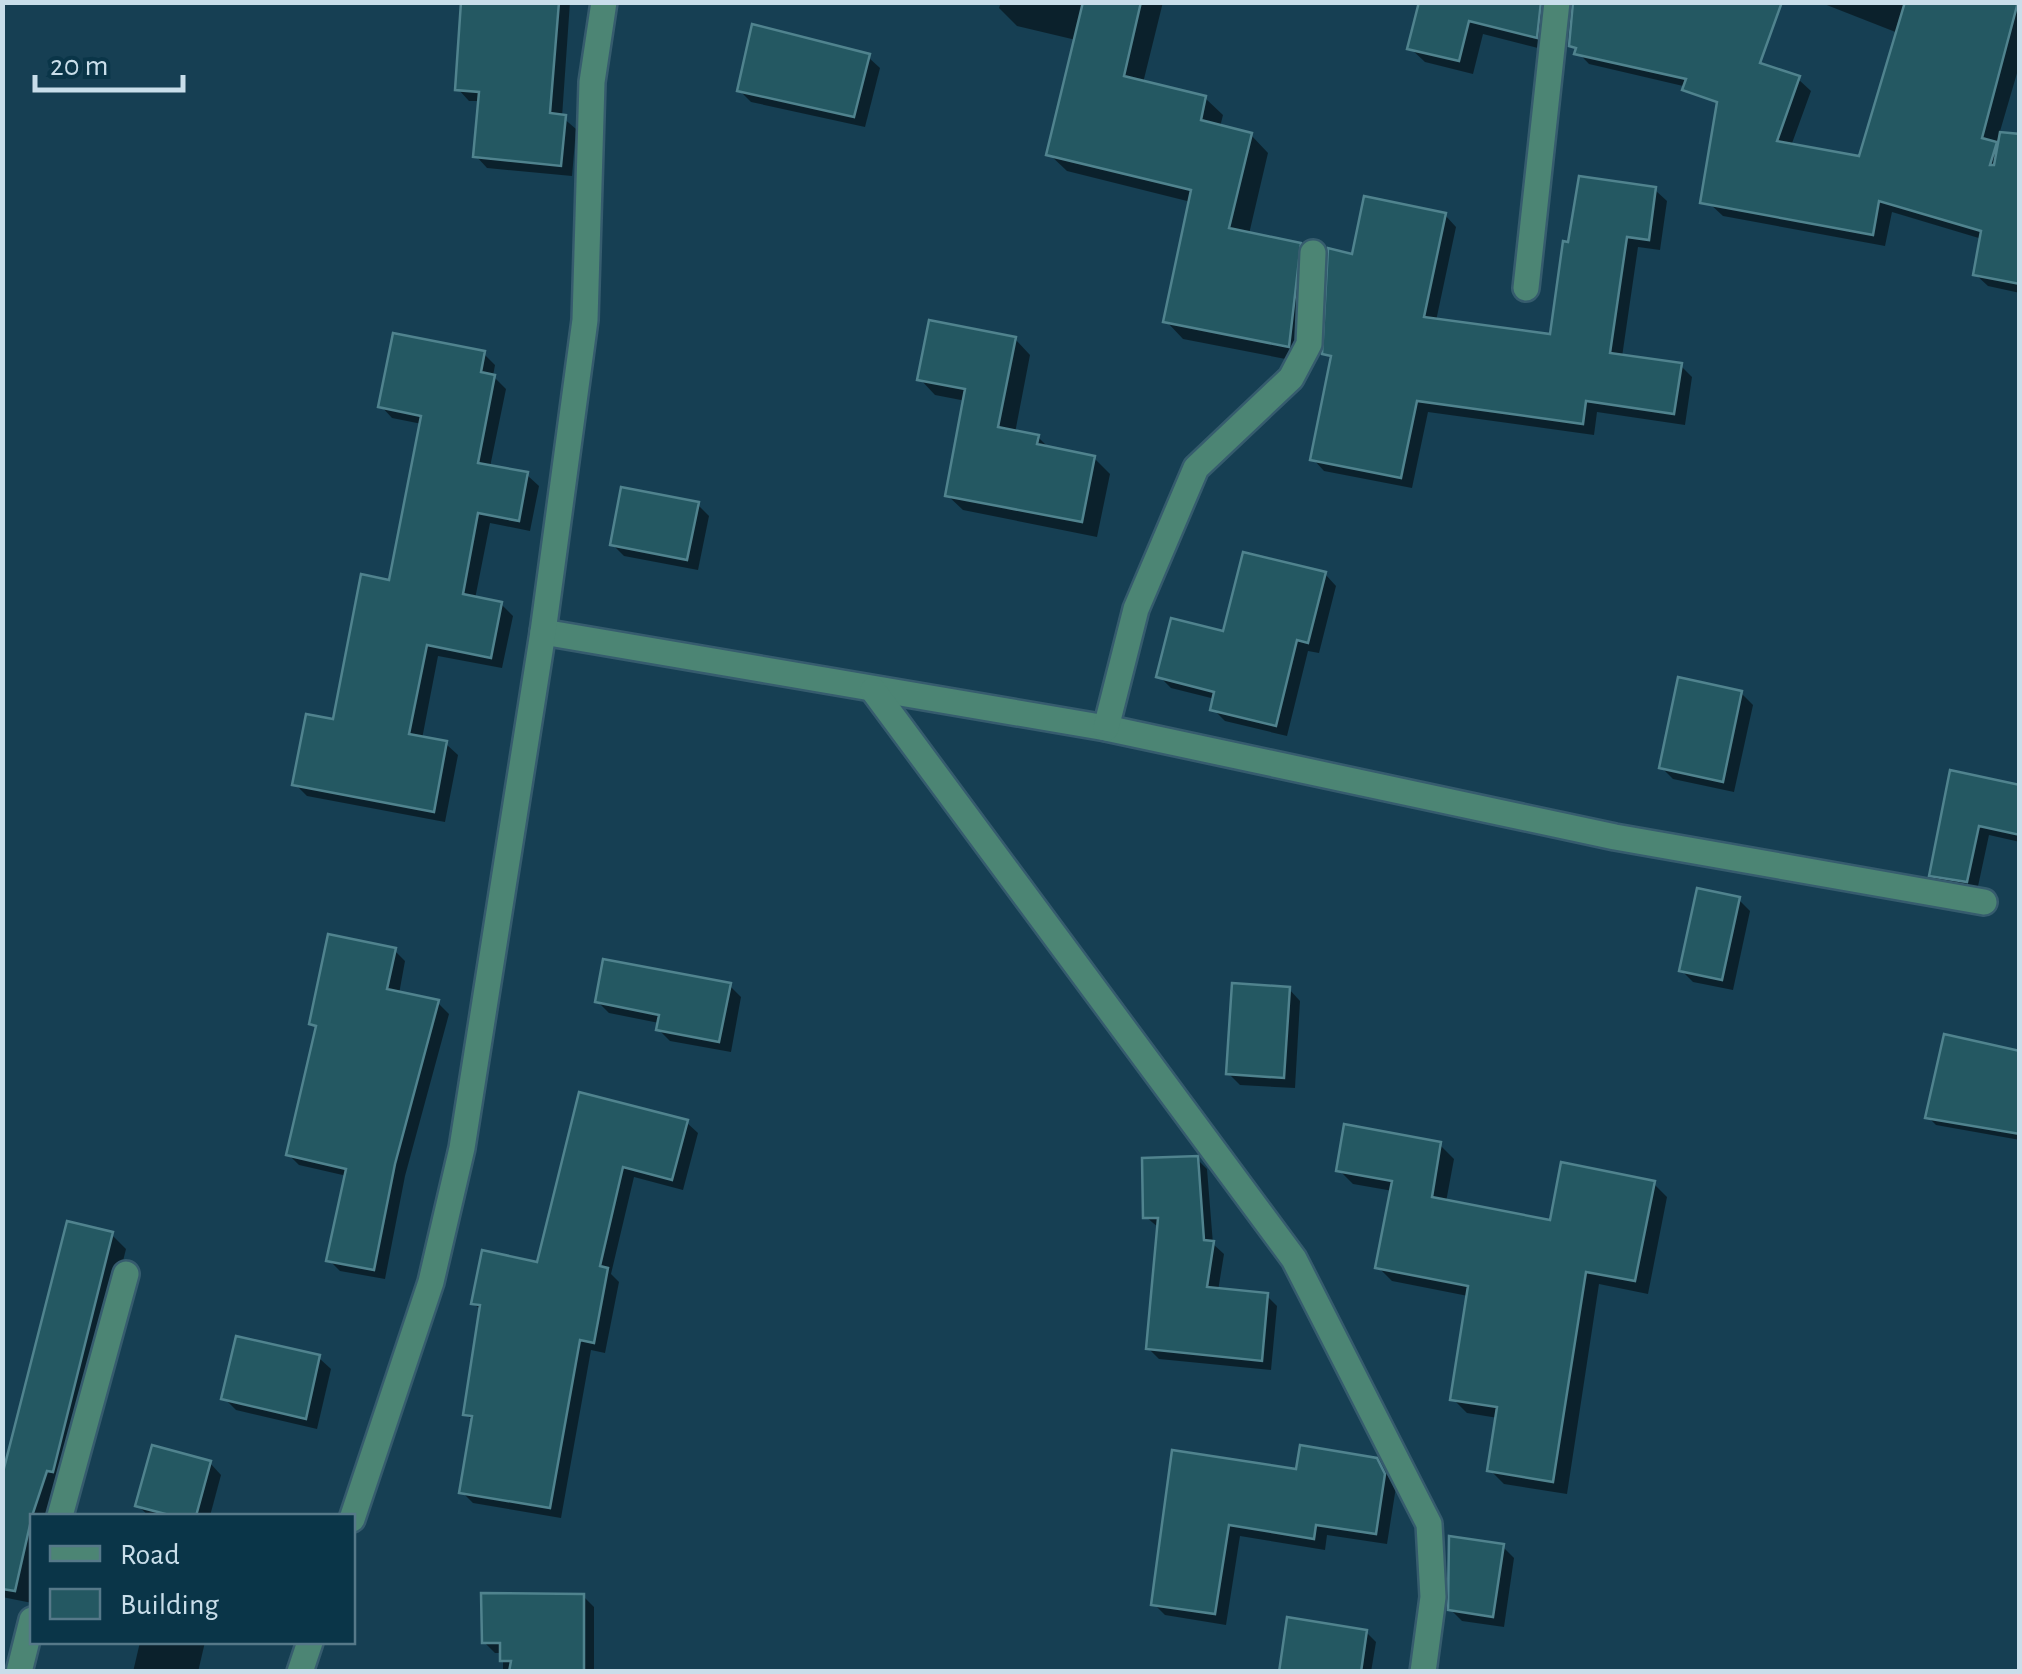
<svg xmlns="http://www.w3.org/2000/svg" width="2022" height="1674" font-family="'Alegreya Sans',sans-serif">
<rect width="100%" height="100%" fill="#163f53"/>
<g fill="#0007">
<path d="M464,2H570L562,117L576,129L572,176L487,168L476,156L481,101H469L458,89Z"/>
<path d="M1001,2H1163L1143,83L1205,98L1223,115L1220,127L1251,135L1268,153L1249,234L1300,245L1317,263L1306,363L1183,339L1166,321L1191,202L1067,171L1049,154L1076,40L1017,26L999,8Z"/>
<path d="M1421,2H1560L1550,51L1483,34L1473,74L1425,62L1410,48Z"/>
<path d="M1572,2H1735L1713,93L1589,64L1571,45Z"/>
<path d="M1819,2H2020V63L1996,145L2020,174V293L1988,286L1975,274L1982,239L1892,212L1885,246L1723,216L1710,204L1798,79L1811,91L1791,146L1861,158L1898,33Z"/>
<path d="M868,57L880,68L865,127L751,102L739,90Z"/>
<path d="M1655,190L1667,201L1660,250L1638,247L1622,357L1681,366L1692,377L1685,425L1597,412L1594,435L1428,412L1412,488L1324,471L1313,459L1333,361L1325,353L1354,256L1445,215L1456,227L1436,321L1552,337L1570,244Z"/>
<path d="M1015,339L1030,355L1015,433L1038,437L1050,449L1094,458L1110,474L1097,537L963,510L947,495L966,401L935,395L920,379Z"/>
<path d="M483,353L495,365L493,376L506,389L490,467L527,475L539,486L530,531L490,523L475,599L501,604L513,616L502,668L438,656L422,739L446,744L458,755L445,822L307,796L295,784L335,722L391,583L422,424L392,418L381,406Z"/>
<path d="M697,504L709,516L698,570L624,556L612,544Z"/>
<path d="M1325,574L1336,586L1319,653L1308,651L1287,736L1225,721L1213,709L1215,699L1171,688L1159,676Z"/>
<path d="M1741,693L1753,705L1734,792L1673,779L1661,767Z"/>
<path d="M1952,773L2020,788V842L1989,835L1977,891L1943,885L1932,875Z"/>
<path d="M1739,900L1750,911L1733,990L1693,982L1681,970Z"/>
<path d="M394,950L405,961L399,994L438,1003L449,1014L405,1176L385,1279L340,1271L329,1260L347,1176L299,1165L288,1154L317,1029L311,1023Z"/>
<path d="M730,986L741,997L731,1052L670,1041L658,1029L659,1023L609,1013L597,1001Z"/>
<path d="M1289,989L1300,1001L1295,1088L1240,1085L1228,1073Z"/>
<path d="M2020,1054V1140L1936,1125L1928,1117Z"/>
<path d="M581,1095L686,1122L698,1133L683,1190L634,1177L611,1274L619,1282L605,1353L591,1350L561,1518L473,1503L462,1492L473,1421L466,1414L482,1311L473,1303L539,1264Z"/>
<path d="M1440,1145L1454,1159L1446,1202L1552,1222L1653,1183L1667,1197L1648,1294L1599,1284L1567,1494L1504,1484L1490,1470L1498,1418L1467,1413L1453,1399L1468,1296L1392,1281L1378,1267L1393,1191L1353,1184L1339,1170Z"/>
<path d="M1196,1158L1207,1169L1213,1244L1224,1254L1218,1291L1267,1296L1277,1306L1271,1370L1159,1359L1148,1348L1159,1228L1146,1217Z"/>
<path d="M112,1235L126,1249L67,1485L53,1516H32V1603L2,1597V1487Z"/>
<path d="M319,1358L331,1369L317,1429L236,1410L224,1398Z"/>
<path d="M1174,1453L1298,1472L1376,1460L1396,1487L1387,1544L1327,1535L1325,1550L1240,1536L1226,1625L1165,1615L1154,1604Z"/>
<path d="M210,1463L221,1475L210,1516H149L138,1506Z"/>
<path d="M1502,1546L1514,1558L1504,1627L1462,1621L1450,1609Z"/>
<path d="M583,1596L594,1607V1671L503,1672V1653H495L484,1642Z"/>
<path d="M1366,1632L1376,1642L1371,1672H1281Z"/>
<path d="M140,1642H205L198,1672H133Z"/>
</g>
<g fill="#245862" stroke="#50838e" stroke-width="2.5">
<path d="M461,2H559L550,113L566,115L561,166L473,157L479,92L455,90Z"/>
<path d="M1083,2H1141L1124,76L1206,96L1201,120L1252,133L1229,228L1301,243L1289,347L1163,322L1191,190L1046,155Z"/>
<path d="M1419,2H1541L1537,38L1469,21L1459,61L1407,49Z"/>
<path d="M1573,2H1782L1760,63L1800,76L1777,141L1859,156L1905,2H2018L1982,138L1997,142L1990,165H1994L2000,132L2020,134V284L1973,275L1981,231L1879,201L1873,235L1700,203L1717,102L1682,90L1686,79L1574,54L1576,48L1569,46Z"/>
<path d="M752,24L870,54L854,117L737,91Z"/>
<path d="M1579,176L1656,187L1649,240L1627,237L1610,353L1682,363L1674,414L1586,401L1583,424L1417,401L1401,478L1310,460L1331,356L1322,354L1328,248L1352,254L1364,196L1446,213L1424,317L1550,334L1563,241L1568,242Z"/>
<path d="M929,320L1016,337L998,427L1039,435L1037,444L1095,456L1082,522L945,496L965,389L917,380Z"/>
<path d="M393,333L485,351L481,372L495,375L478,463L528,472L519,521L478,513L463,594L502,602L491,658L427,645L409,734L447,741L434,812L292,785L306,714L333,719L361,574L389,580L421,416L378,407Z"/>
<path d="M621,487L699,502L687,560L610,545Z"/>
<path d="M1243,552L1326,572L1308,643L1297,640L1276,726L1210,710L1214,692L1156,677L1171,618L1223,631Z"/>
<path d="M1678,677L1742,691L1723,782L1659,768Z"/>
<path d="M1950,770L2020,785V835L1979,826L1967,882L1929,876Z"/>
<path d="M1697,888L1740,897L1722,980L1679,971Z"/>
<path d="M328,934L396,948L387,989L439,1000L395,1164L374,1270L326,1261L346,1169L286,1155L316,1026L309,1024Z"/>
<path d="M603,959L731,983L719,1042L656,1030L659,1015L595,1002Z"/>
<path d="M1232,983L1290,987L1284,1078L1226,1074Z"/>
<path d="M1944,1034L2020,1051V1134L1925,1118Z"/>
<path d="M579,1092L688,1120L672,1180L623,1167L600,1266L608,1268L594,1343L580,1340L550,1508L459,1493L472,1416L463,1415L480,1305L471,1304L482,1250L537,1262Z"/>
<path d="M1344,1124L1441,1142L1432,1197L1550,1220L1561,1162L1655,1181L1635,1281L1586,1272L1553,1482L1487,1471L1497,1407L1450,1400L1468,1286L1375,1268L1392,1181L1336,1171Z"/>
<path d="M1198,1156L1204,1240L1214,1241L1207,1287L1268,1293L1262,1361L1146,1349L1158,1218H1143L1142,1158Z"/>
<path d="M67,1221L113,1232L53,1472L47,1471L32,1516L15,1591L2,1589V1476Z"/>
<path d="M236,1336L320,1355L306,1419L221,1399Z"/>
<path d="M152,1445L211,1461L196,1516H173L135,1506Z"/>
<path d="M1300,1445L1377,1458L1385,1474L1376,1534L1316,1525L1314,1539L1229,1525L1215,1614L1151,1605L1172,1450L1296,1469Z"/>
<path d="M1449,1536L1504,1544L1493,1617L1448,1610Z"/>
<path d="M481,1593L584,1594V1672H509L511,1661H500V1643H482Z"/>
<path d="M1287,1617L1367,1630L1361,1672H1279Z"/>
</g>
<g fill="none" stroke-linecap="round" stroke-linejoin="round">
<g stroke="#365c6e" stroke-width="30">
<g id="minor">
<path d="M1526,288L1557,2"/>
<path d="M543,632L1106,728L1615,837L1984,902"/>
<path d="M873,690L1294,1259L1429,1524L1433,1597L1423,1672"/>
<path d="M1106,728L1136,609L1196,468L1291,378L1309,344L1313,253"/>
<path d="M60,1516L126,1274"/>
<path d="M352,1519L431,1282L462,1148L543,632L585,320L592,82L604,2"/>
<path d="M19,1672L32,1620"/>
<path d="M300,1672L310,1642"/>
</g>
</g>
<use href="#minor" stroke="#4c8574" stroke-width="25"/>
</g>
<rect width="2022" height="1674" fill="none" stroke="#c9deea" stroke-width="10"/>
<rect x="30" y="1514" width="325" height="130" fill="#0a3548" stroke="#567989" stroke-width="2.5"/>
<rect x="50" y="1546" width="50" height="15" fill="#4c8574" stroke="#567989" stroke-width="2.5"/>
<text x="120" y="1564" font-size="30" fill="#c9deea">Road</text>
<rect x="50" y="1589" width="50" height="30" fill="#245862" stroke="#567989" stroke-width="2.5"/>
<text x="120" y="1614" font-size="30" fill="#c9deea">Building</text>
<path d="M35 75v15h148v-15" fill="none" stroke="#c9deea" stroke-width="5"/>
<text x="50" y="75" font-size="30" fill="#c9deea" stroke="#0a3548" stroke-width="8" paint-order="stroke">20 m</text>
</svg>
